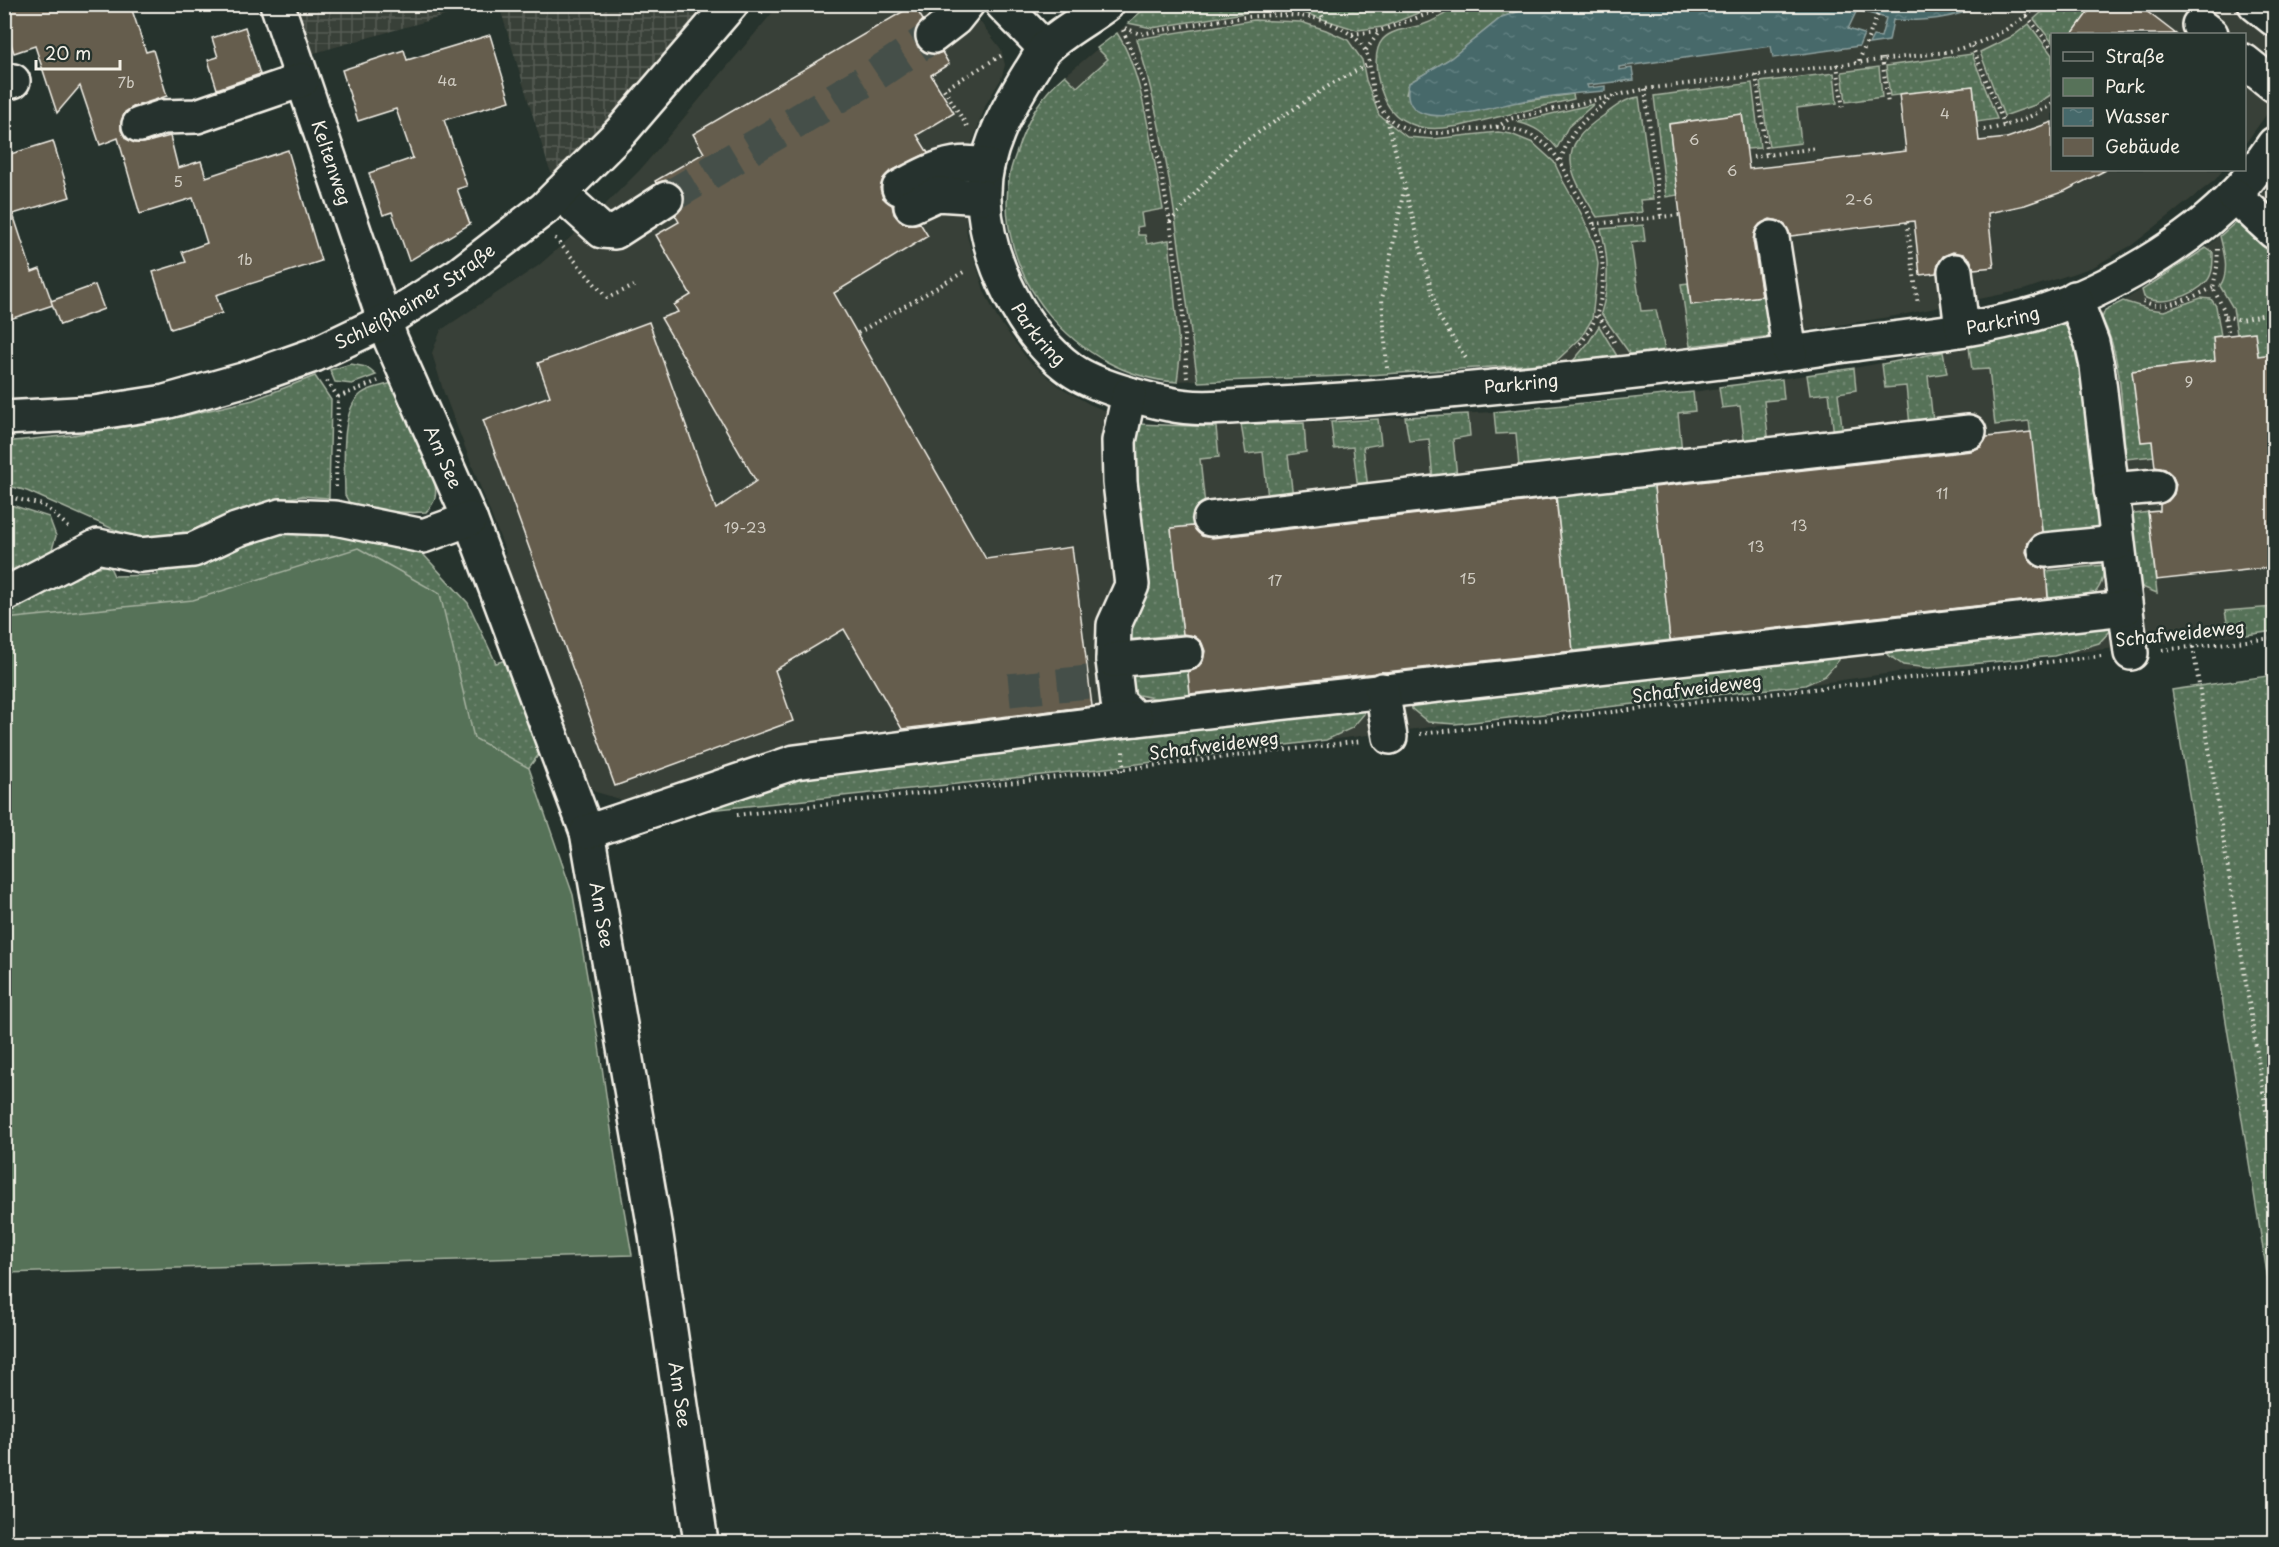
<svg xmlns="http://www.w3.org/2000/svg" width="2279" height="1547" font-family="'Playpen Sans',sans-serif">
<defs>
<pattern id="industrial-grid" width="8" height="8" patternUnits="userSpaceOnUse" patternTransform="scale(1.5)"><rect width="8" height="8" fill="#394037"/><path d="M0 4h8M4 0v8" fill="none" stroke="#565c54"/></pattern>
<pattern id="green-dots" width="8" height="8" patternUnits="userSpaceOnUse" patternTransform="scale(1.5)"><rect width="8" height="8" fill="#577259"/><path d="M2 2h.1M6 6h.1" fill="none" stroke="#708771" stroke-width="1.8" stroke-linecap="round"/></pattern>
<pattern id="water-ripples" width="26" height="14" patternUnits="userSpaceOnUse" patternTransform="scale(1.5)"><rect width="26" height="14" fill="#46696b"/><path d="M2 4q2-2 4 0t4 0M15 11q2-2 4 0t4 0" fill="none" stroke="#617f80"/></pattern>
</defs>
<rect width="100%" height="100%" fill="#26332d"/>
<filter id="ink" filterUnits="userSpaceOnUse"><feTurbulence type="fractalNoise" baseFrequency=".0167" numOctaves="2"/><feDisplacementMap in="SourceGraphic" scale="12" xChannelSelector="R" yChannelSelector="G"/><feConvolveMatrix kernelMatrix="1 2 1 2 8 2 1 2 1" color-interpolation-filters="sRGB"/></filter>
<g filter="url(#ink)">
<g fill="#394037">
<path d="M779,5H967L1001,49L1005,65L1001,79L986,104L972,143L967,171L965,203L967,236L985,293L997,318L1028,360L1060,387L1089,404L1137,424L1216,427L1494,412L1693,392L1854,368L1969,347L2065,324L2105,310L2123,301L2206,248L2236,222L2274,181V631L1929,668L1805,685L1455,724L1098,769L671,814L596,792L585,782L499,556L506,553L444,393L432,353L441,330L538,266L587,223L640,170Z"/>
<path d="M1150,5H2274V104L2245,144L2244,34H2052V170H2223L2215,180L2132,245L2093,267L2023,290L1901,315L1771,336L1630,354L1554,363L1369,375L1172,381L1131,373L1094,354L1067,335L1044,308L1026,281L1014,248L1007,212L1018,149L1036,107L1048,90Z"/>
</g>
<g fill="url(#industrial-grid)">
<path d="M283,4L483,5L300,57Z"/>
<path d="M499,5H739L563,199L548,165Z"/>
</g>
<g fill="url(#green-dots)" stroke="#a6b2a0" stroke-width="1.5">
<path d="M1150,4H1421L1426,10L1383,27L1357,30L1301,12L1262,10L1152,28L1128,23Z"/>
<path d="M1458,5H1538L1502,17L1451,58L1409,83L1406,94L1519,102L1573,94L1574,99L1460,126C1445,128 1429,131 1414,125C1408,123 1398,118 1394,113C1379,99 1369,55 1383,39C1393,29 1409,29 1422,25C1435,21 1447,13 1458,5Z"/>
<path d="M2050,5H2094L2072,34H2052V42L2034,19Z"/>
<path d="M1254,20L1301,22L1326,30L1348,40L1362,60L1366,80L1379,115L1407,137L1433,139L1498,132L1511,134L1533,143L1554,162L1563,181L1582,215L1595,246L1598,264L1592,319L1581,338L1554,363L1369,375L1198,382C1181,268 1171,150 1137,39Z"/>
<path d="M2029,24L2052,55V94L2035,105L2004,116L1980,52L2013,36Z"/>
<path d="M1117,33C1144,74 1153,159 1163,209L1141,213L1143,226L1137,227L1138,235H1145L1147,244L1169,240L1180,357L1177,382C1076,376 990,274 1010,173C1012,163 1017,152 1020,142C1031,114 1041,95 1065,75L1077,87L1108,59L1097,48Z"/>
<path d="M1972,54L1997,119L1977,122L1973,86L1890,96L1886,66Z"/>
<path d="M1879,67L1882,97L1846,102L1842,72Z"/>
<path d="M1834,73L1837,103L1797,108L1801,143L1769,147L1760,82Z"/>
<path d="M1752,83L1760,148L1747,149L1742,114L1669,124L1678,195L1666,197L1654,96Z"/>
<path d="M1639,97L1653,199L1640,200L1642,212L1597,217C1571,174 1552,150 1603,116C1615,107 1624,99 1639,97Z"/>
<path d="M1594,104L1568,127L1557,148C1545,134 1535,126 1517,122Z"/>
<path d="M2236,222L2247,224L2268,245L2273,256L2274,354L2258,356L2255,332L2237,334L2233,308L2220,286C2230,271 2224,253 2220,236Z"/>
<path d="M1643,225L1645,241L1631,243L1641,311L1656,310L1665,350L1630,354L1601,313C1610,285 1609,258 1601,229Z"/>
<path d="M2206,248L2213,253C2213,263 2213,274 2207,281C2193,296 2162,307 2144,297L2142,290Z"/>
<path d="M1688,283L1691,305L1765,295L1771,336L1690,346L1681,284Z"/>
<path d="M2201,298L2211,299L2216,306L2221,336L2213,337L2215,361L2132,371L2141,442L2152,441L2154,456L2126,459C2121,412 2124,361 2102,318L2105,310L2123,301L2149,309L2164,311Z"/>
<path d="M2065,324L2073,336L2080,365L2100,530L2043,536L2029,421L1995,425L1989,369L1972,370L1969,347Z"/>
<path d="M1599,326L1617,356L1573,361L1589,342Z"/>
<path d="M1943,352L1947,373L1928,376L1934,432L1911,435L1906,386L1885,388L1882,364Z"/>
<path d="M351,364L366,367L376,375L352,384L335,382L330,370Z"/>
<path d="M1854,368L1856,390L1838,393L1844,443L1835,444L1829,393L1810,395L1807,375Z"/>
<path d="M315,376L331,400L329,498L302,496L281,499L256,506L197,534L138,540L27,491L5,485L4,442L72,435L162,421L253,400Z"/>
<path d="M1782,379L1784,399L1764,401L1770,452L1746,456L1740,406L1722,408L1719,387Z"/>
<path d="M392,383L402,393L435,484C437,496 435,503 426,512C399,514 375,510 350,504L345,495C345,467 339,412 361,394C368,388 382,386 392,383Z"/>
<path d="M1693,392L1695,411L1678,413L1683,462L1520,479L1516,433L1496,434L1494,412Z"/>
<path d="M1468,414L1470,436L1453,439L1458,486L1434,489L1429,439L1409,441L1405,417Z"/>
<path d="M1378,419L1381,444L1363,447L1369,497L1359,498L1353,447L1334,449L1331,422Z"/>
<path d="M1304,423L1306,452L1288,455L1294,506L1269,508L1263,452L1246,454L1241,424Z"/>
<path d="M1137,424L1216,427L1219,457L1200,459L1207,524L1171,529L1183,634L1125,640L1130,446Z"/>
<path d="M1653,473L1670,640L1573,651L1555,485Z"/>
<path d="M5,503L49,517L56,536L50,556L24,570L5,569Z"/>
<path d="M2148,512L2157,593L2142,587L2137,579L2128,515Z"/>
<path d="M281,528L347,535L422,553L468,603L496,663L509,659L543,749L527,770L5,810V612L34,588L72,572L109,565L114,576L158,575L157,570Z"/>
<path d="M2104,565C2103,604 2080,599 2049,604L2046,571Z"/>
<path d="M2274,607V631L2246,635L2228,627L2225,611Z"/>
<path d="M2110,623L2111,630L2099,643L2054,656L1929,668L1903,665L1887,654V648Z"/>
<path d="M1839,653V660L1825,676L1805,685L1455,724L1428,722L1412,709L1411,702Z"/>
<path d="M1187,669L1192,705L1133,694L1129,678L1133,675Z"/>
<path d="M2274,675V1316L2172,690Z"/>
<path d="M1363,708L1364,714L1352,728L1326,740L1098,769L671,814L787,776Z"/>
</g>
<path fill="#577259" stroke="#a6b2a0" stroke-width="1.5" d="M358,548L440,594L474,738L529,768L573,895L598,1039L616,1164L632,1255L5,1273V619L193,600Z"/>
<path fill="url(#water-ripples)" stroke="#8c9f9d" stroke-width="1.5" d="M1538,5V4L1980,5C1953,20 1923,21 1893,20L1889,41L1869,44L1873,36L1881,37L1886,18L1857,10L1848,29L1864,34L1859,46L1773,58L1771,46L1619,67V70L1632,68L1634,80L1587,85L1588,88L1605,86V91C1576,93 1546,96 1518,102C1491,107 1448,122 1422,113C1408,108 1406,95 1409,83L1451,58L1502,17Z"/>
<g fill="#655d4e" stroke="#f4f1e8" stroke-width="1.5">
<path d="M4,4H130L146,52L153,50L167,96L133,107L125,112L121,122V130L126,139L135,143H144L170,136L178,168L201,161L206,177L288,150L321,261L216,295L222,313L171,329L153,272L186,262L182,252L207,243L193,198L140,214L118,138L100,145L80,86L57,113L35,46L14,53L4,24Z"/>
<path d="M2094,4H2137L2176,34H2072Z"/>
<path d="M914,5L923,20L916,29L914,38L918,47L926,53L935,55L942,52L949,64L931,75L954,113L917,135L928,153L889,172L883,179L880,188L883,198L892,205L894,214L900,221L910,225L920,223L928,236L834,293L986,559L1072,547L1092,706L902,729L844,629L775,670L793,721L615,786L483,420L550,396L538,363L649,322L716,509L756,481L661,318L678,312L674,305L691,295L656,235L679,222L675,215L682,208L685,197L682,189L675,183L666,180L656,183L655,181L704,153L693,134Z"/>
<path d="M245,27L260,74L217,89L208,60L218,57L212,38Z"/>
<path d="M490,35L510,101L444,120L467,186L457,189L470,224L409,261L392,212L383,215L369,173L413,158L396,109L358,121L342,70L404,50L407,60Z"/>
<path d="M1973,86L1979,141L2007,138L2052,122V170H2106L2065,191L2025,205L1988,213L1994,267L1974,269L1970,259L1963,254L1953,252L1943,256L1938,264L1936,273L1920,275L1914,221L1791,236L1786,226L1779,221L1770,219L1760,224L1755,231L1753,240L1762,296L1691,305L1669,124L1742,114L1749,169L1906,151L1899,94Z"/>
<path d="M53,141L70,197L13,214L32,272L40,269L53,305L4,321V156Z"/>
<path d="M95,285L104,309L60,325L51,301Z"/>
<path d="M2255,332L2258,356L2274,354V567L2156,580L2148,512L2160,511V504L2168,501L2174,494L2176,484L2172,475L2165,469L2155,467L2152,441L2141,442L2132,371L2215,361L2213,337Z"/>
<path d="M2031,432L2042,532L2034,535L2028,542L2026,552L2030,561L2037,567L2046,569L2048,598L1670,640L1654,487L1971,451L1981,447L1987,437Z"/>
<path d="M1556,498L1573,651L1190,694L1188,672L1196,669L1203,661L1205,651L1202,643L1194,636L1183,634L1171,528L1193,526L1202,536L1212,538Z"/>
</g>
<g fill="none" stroke-linecap="round" stroke-linejoin="round">
<g stroke="#455049" stroke-width="33" stroke-dasharray="33 16" stroke-linecap="butt">
<path d="M666,199L873,76L933,36"/>
<path d="M1009,690L1088,682"/>
</g>
<g stroke="#f4f1e8" stroke-width="38">
<g id="minor">
<path id="s1" d="M277,4L391,340L470,519L587,832L656,1235L701,1542"/>
<path d="M1002,4L1045,48"/>
<path id="s2" d="M1107,4C1089,18 1058,34 1044,50C1039,56 1035,65 1030,72C1007,109 982,154 984,199C986,259 1022,335 1072,370C1093,385 1143,399 1169,404C1199,411 1233,406 1263,405C1315,402 1367,399 1418,394C1561,381 1704,366 1846,345C1910,336 1978,331 2041,312C2107,291 2190,243 2237,192C2251,177 2263,160 2274,144"/>
<path d="M2255,4L2274,19"/>
<path d="M2199,25L2211,34"/>
<path d="M933,36L955,19L967,4"/>
<path d="M2244,61L2274,85"/>
<path d="M4,83L13,81"/>
<path d="M139,125L163,117L197,116L302,80"/>
<path d="M899,188C927,172 954,157 987,166"/>
<path d="M560,193L602,231L615,232L666,199"/>
<path d="M2234,195L2274,232"/>
<path d="M911,206L937,194L983,197"/>
<path d="M1772,238L1790,353"/>
<path d="M1955,271L1962,329"/>
<path d="M2075,298L2092,343L2097,366L2131,653"/>
<path d="M1129,394L1119,441L1120,482L1132,585L1114,625L1113,660L1118,702L1136,719L2125,608"/>
<path id="s3" d="M4,418L94,413L165,402L243,380L314,355L385,321L458,275L545,208L621,132L731,4"/>
<path d="M2111,490L2157,486"/>
<path d="M1210,519L1969,432"/>
<path d="M2045,550L2117,543"/>
<path d="M4,595L98,546L140,555L193,550L236,530L280,516L335,518L423,536L470,519"/>
<path d="M1113,660L1186,653"/>
<path d="M1382,690L1390,737"/>
<path d="M587,832L795,762L1136,719"/>
</g>
</g>
<g stroke="#f4f1e8" stroke-width="4" stroke-dasharray="1.5 4.5" stroke-linecap="butt">
<path d="M1318,4L1324,21"/>
<path d="M761,13L768,4"/>
<path d="M2027,16L2052,48"/>
<path d="M1125,28L1140,34C1189,26 1279,5 1325,21C1340,27 1357,35 1365,50C1371,61 1370,78 1373,90C1383,131 1421,137 1457,131C1466,129 1492,129 1498,126C1501,125 1506,121 1509,119L1645,89L1946,52C1985,43 2010,31 2040,4"/>
<path d="M1123,30L1145,86L1170,222L1182,303L1187,378"/>
<path d="M1352,34L1379,31L1445,8L1450,4"/>
<path d="M1972,46L2005,126"/>
<path d="M1366,50L1379,32"/>
<path d="M1882,58L1888,104"/>
<path d="M1859,61L1882,4"/>
<path d="M1837,64L1843,109"/>
<path d="M1756,75L1767,157"/>
<path d="M1645,89L1661,217"/>
<path d="M1387,119L1438,315L1467,360"/>
<path d="M967,126L944,89L1004,54"/>
<path d="M1497,127C1514,129 1527,131 1541,141C1557,152 1563,168 1572,185C1579,199 1589,211 1594,226C1609,264 1606,317 1577,347"/>
<path d="M1984,130C2008,126 2032,118 2052,104"/>
<path d="M1753,157L1817,148"/>
<path d="M1561,160C1570,128 1589,116 1614,96"/>
<path d="M1170,222L1235,148L1333,83L1369,64"/>
<path d="M1907,222L1918,305"/>
<path d="M1594,224L1680,215"/>
<path d="M555,238L607,298L634,286"/>
<path d="M2218,249L2217,267L2213,288L2223,308L2229,335"/>
<path d="M2143,301C2164,313 2193,296 2213,288"/>
<path d="M1598,315L1616,345"/>
<path d="M2225,316L2241,320L2274,312"/>
<path d="M858,333L967,270"/>
<path d="M1387,368L1382,299L1404,189"/>
<path d="M327,381L338,397L336,487"/>
<path d="M338,397L378,381"/>
<path d="M4,496L43,505L70,528"/>
<path d="M2193,647L2274,1161"/>
<path d="M2162,650L2274,638"/>
<path d="M1420,734L2101,656"/>
<path d="M1123,771V751"/>
<path d="M737,815L1362,741"/>
</g>
<use href="#minor" stroke="#26332d" stroke-width="33"/>
</g>
</g>
<g text-anchor="middle" stroke-width="5" stroke-linejoin="round" paint-order="stroke">
<g font-size="15" fill="#d0ccc2">
<text x="447" y="86">4a</text>
<text x="126" y="88">7b</text>
<text x="1945" y="119">4</text>
<text x="1694" y="145">6</text>
<text x="1732" y="176">6</text>
<text x="178" y="187">5</text>
<text x="1859" y="205">2-6</text>
<text x="245" y="265">1b</text>
<text x="2189" y="387">9</text>
<text x="1942" y="499">11</text>
<text x="1799" y="531">13</text>
<text x="745" y="533">19-23</text>
<text x="1756" y="552">13</text>
<text x="1468" y="584">15</text>
<text x="1275" y="586">17</text>
</g>
<g font-size="18" fill="#f4f1e8" stroke="#26332d">
<text dy="6" stroke="none"><textPath href="#s1" startOffset="168">Keltenweg</textPath></text>
<text dy="6" stroke="none"><textPath href="#s3" startOffset="435">Schleißheimer Straße</textPath></text>
<text dy="6" stroke="none"><textPath href="#s2" startOffset="1382">Parkring</textPath></text>
<text dy="6" stroke="none"><textPath href="#s2" startOffset="390">Parkring</textPath></text>
<text dy="6" stroke="none"><textPath href="#s2" startOffset="896">Parkring</textPath></text>
<text dy="6" stroke="none"><textPath href="#s1" startOffset="483">Am See</textPath></text>
<text transform="translate(2180 634) rotate(-6)" y="6">Schafweideweg</text>
<text transform="translate(1697 689) rotate(-7)" y="6">Schafweideweg</text>
<text transform="translate(1214 746) rotate(-7)" y="6">Schafweideweg</text>
<text dy="6" stroke="none"><textPath href="#s1" startOffset="969">Am See</textPath></text>
<text dy="6" stroke="none"><textPath href="#s1" startOffset="1455">Am See</textPath></text>
</g>
</g>
<rect width="2279" height="1547" fill="none" stroke="#26332d" stroke-width="24"/>
<rect x="12" y="12" width="2255" height="1523" fill="none" stroke="#f4f1e8" stroke-width="2" filter="url(#ink)"/>
<rect x="2051" y="33" width="195" height="138" fill="#26332d" stroke="#787f78" stroke-width="1.5"/>
<rect x="2063" y="52" width="30" height="9" fill="#26332d" stroke="#787f78" stroke-width="1.5"/>
<text x="2105" y="63" font-size="18" fill="#f4f1e8">Straße</text>
<rect x="2063" y="78" width="30" height="18" fill="#577259" stroke="#787f78" stroke-width="1.5"/>
<text x="2105" y="93" font-size="18" fill="#f4f1e8">Park</text>
<rect x="2063" y="108" width="30" height="18" fill="url(#water-ripples)" stroke="#787f78" stroke-width="1.5"/>
<text x="2105" y="123" font-size="18" fill="#f4f1e8">Wasser</text>
<rect x="2063" y="138" width="30" height="18" fill="#655d4e" stroke="#787f78" stroke-width="1.5"/>
<text x="2105" y="153" font-size="18" fill="#f4f1e8">Gebäude</text>
<path d="M36 60v9h84v-9" fill="none" stroke="#f4f1e8" stroke-width="3"/>
<text x="45" y="60" font-size="18" fill="#f4f1e8" stroke="#26332d" stroke-width="4.5" paint-order="stroke">20 m</text>
</svg>
